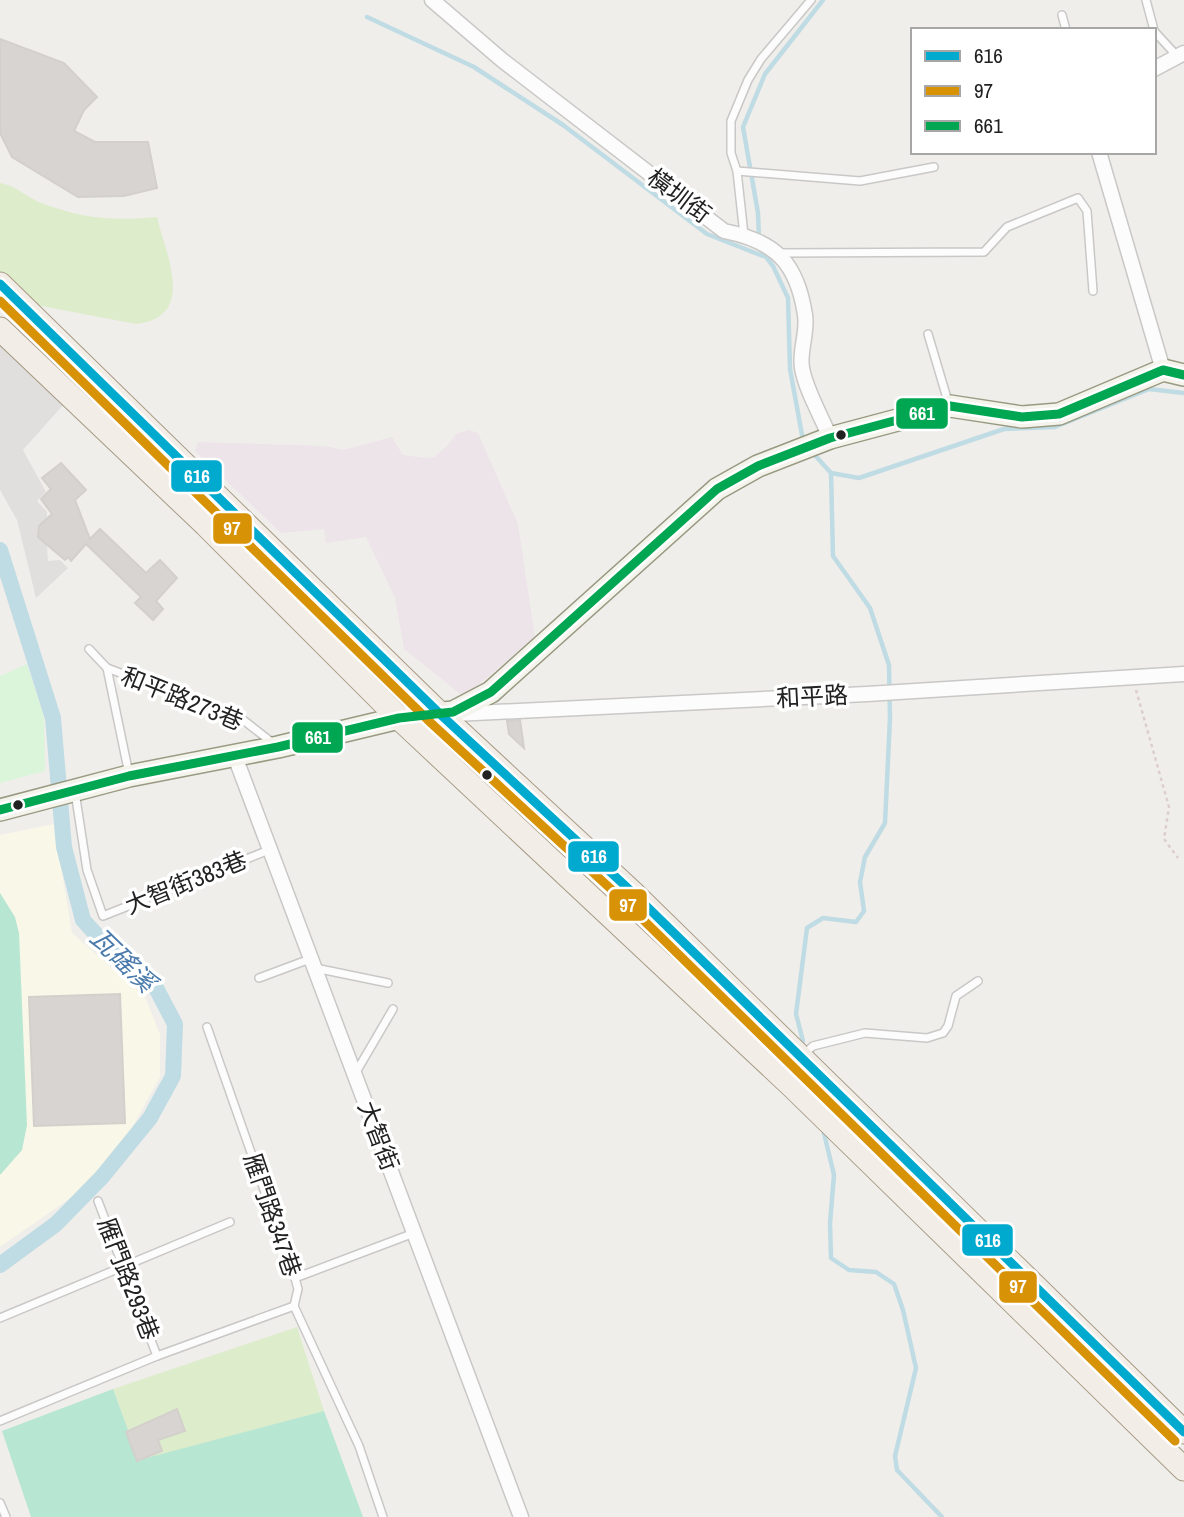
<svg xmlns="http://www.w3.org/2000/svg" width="1184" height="1517" font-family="'Archivo Narrow','Noto Sans TC',sans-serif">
<rect width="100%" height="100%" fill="#f0eeeb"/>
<path fill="#ede4e9" d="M469,430L478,433L518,524L535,637L464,697L404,649L395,598L366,537L326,543L324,529L281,533L195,451L198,442L325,446L343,450L392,437L403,455L426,458L434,457L447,446L456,434Z"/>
<path fill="#f8f7e8" d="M54,824L72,933L145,997L160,1034V1077L128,1135L79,1192L0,1247V835Z"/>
<g fill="#ddeccb">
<path d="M0,183C15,185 25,196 39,202C83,219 112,221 157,217C165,253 198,317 136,324L36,305L0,274Z"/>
<path d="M297,1327L324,1411L139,1461L113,1389Z"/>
</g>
<path fill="#daf5da" d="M27,664L44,717L45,771L0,783V676Z"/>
<g fill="#b7e6d2">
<path d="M0,893L15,917L19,933L27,1125L22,1150L0,1175Z"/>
<path d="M113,1389L139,1460L324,1411L363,1517H31L2,1431Z"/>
</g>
<path fill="#e0dfde" d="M0,342L64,404L23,450L46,492L37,501L47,512V518L39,526L47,545L48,561L60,560L68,568L36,598L17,520L0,490Z"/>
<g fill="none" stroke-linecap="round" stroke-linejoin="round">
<g stroke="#bfdbe3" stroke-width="4.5">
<path d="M367,17L474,67L563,125L707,234L763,256"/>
<path d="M759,239L758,213L743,127L765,74L823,0"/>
<path d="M759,248L773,266L788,298L790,369L802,435L807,442"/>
<path d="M831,473L859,478L1004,429L1055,427L1149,389L1184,393"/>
<path d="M803,1041L796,1014L807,928L823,918L856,922L864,911L860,882L865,857L885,823L890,718L889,665L870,608L833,556L831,473L813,453"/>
<path d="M823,1129L834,1175L830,1223L831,1258L849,1270L876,1272L894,1284L903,1310L916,1368L895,1456L897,1470L942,1517"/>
</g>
<path stroke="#bfdbe3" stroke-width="16" d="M0,550L53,718L64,847L83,920L122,963L156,988L175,1024L173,1076L150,1118L102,1177L56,1224L0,1265"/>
</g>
<g fill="#d7d4d2" stroke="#d3d0cc" stroke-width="2">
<path d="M0,39L64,63L97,97L84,110L74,131L95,142H148L157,188L124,196L78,197L12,157L0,133Z"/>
<path d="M61,463L86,490L75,500L90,539L100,529L146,573L160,560L177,578L156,601L163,609L153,620L135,603L141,597L86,544L71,561L68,557L65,560L38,537L39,526L52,514L41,499L51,489L42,478Z"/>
<path d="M520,720L524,748L509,734L507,721Z"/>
<path d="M120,994L125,1123L34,1126L29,997Z"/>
<path d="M177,1409L185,1431L158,1440L162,1451L137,1461L126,1432Z"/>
</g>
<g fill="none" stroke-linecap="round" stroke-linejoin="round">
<g stroke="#c9c8c7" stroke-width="10">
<g id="lane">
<path d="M1146,0L1154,30"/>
<path d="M1062,15L1066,30"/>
<path d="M1154,31L1177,56"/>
<path d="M737,171L860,181L934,167"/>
<path d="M744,235L737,171L731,153V121L748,80L761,59L811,0"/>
<path d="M780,253L984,252L1007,227L1078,198L1087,211L1093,291"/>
<path d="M928,334L949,405"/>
<path d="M89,649L107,668L242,719L274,744"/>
<path d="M107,668L129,774"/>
<path d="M75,792L87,870L103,916L269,850"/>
<path d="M315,968L388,983"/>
<path d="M259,978L310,959"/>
<path d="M207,1027L295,1278L298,1289L294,1306L359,1446L383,1517"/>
<path d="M355,1074L393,1009"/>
<path d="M794,1083L802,1056L813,1046L865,1033L927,1038L943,1033L948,1026L956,996L978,981"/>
<path d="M98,1201L157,1356"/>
<path d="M295,1278L414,1233"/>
<path d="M0,1318L230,1222"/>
<path d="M0,1421L157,1356L294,1306"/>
<path d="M0,1503L6,1517"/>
</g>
</g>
<g stroke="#c9c8c7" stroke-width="17">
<g id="street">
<path d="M432,0L502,60L724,231C775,241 797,262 805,315C808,332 799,351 802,368C806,391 822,417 830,438"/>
<path d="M1154,69L1184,53"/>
<path d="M1099,152L1163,370"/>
<path d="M455,714L867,694L1184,674"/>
<path d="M234,754L521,1517"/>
</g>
</g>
<g stroke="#999a82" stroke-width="24">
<path id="secondary" d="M0,810L129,776L278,747L399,718L453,712L491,692L717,489L758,466L830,438L950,406L1022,417L1059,414L1163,370L1184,375"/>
</g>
<g stroke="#a79c86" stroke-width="25">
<g id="primary">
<path d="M0,284L440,714L633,893L1184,1432"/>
<path d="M0,329L206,525L399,718L793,1087L1184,1469"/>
</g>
</g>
<path stroke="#dccecd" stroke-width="2.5" stroke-dasharray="3.5 3.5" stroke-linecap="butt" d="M1136,690L1169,807L1164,839L1178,858"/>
<use href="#lane" stroke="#fdfcfc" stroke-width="7"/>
<use href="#street" stroke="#fdfcfc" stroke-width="14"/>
<use href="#secondary" stroke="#f4f4ed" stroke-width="21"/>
<use href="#primary" stroke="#f3ede7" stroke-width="23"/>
<g stroke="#fff" stroke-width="14">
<path id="bus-1" d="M0,284L440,714L633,893L1184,1432"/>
</g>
<g stroke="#fff" stroke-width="14">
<path id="bus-2" d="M0,301L431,723L625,902L1175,1441"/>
</g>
<g stroke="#fff" stroke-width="14">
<path id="bus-3" d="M0,810L129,776L278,747L399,718L453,712L491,692L717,489L758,466L830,438L950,406L1022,417L1059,414L1163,370L1184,375"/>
</g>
<use href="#bus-1" stroke="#00a9ce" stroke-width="9"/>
<use href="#bus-2" stroke="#d79205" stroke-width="9"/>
<use href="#bus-3" stroke="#00a651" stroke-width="9"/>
</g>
<g fill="#222" stroke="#fff" stroke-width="2.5">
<circle cx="841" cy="435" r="6"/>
<circle cx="487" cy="775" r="6"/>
<circle cx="18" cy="805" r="6"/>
</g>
<g text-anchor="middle" stroke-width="7" stroke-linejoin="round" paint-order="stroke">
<g font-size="24" fill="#222" stroke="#fff">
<text transform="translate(679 196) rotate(37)" y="8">橫圳街</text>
<text transform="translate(812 697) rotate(-3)" y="8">和平路</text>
<text transform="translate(182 699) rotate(22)" y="8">和平路273巷</text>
<text transform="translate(186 883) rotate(-22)" y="8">大智街383巷</text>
<text transform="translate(378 1136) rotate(69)" y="8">大智街</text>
<text transform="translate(272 1215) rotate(71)" y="8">雁門路347巷</text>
<text transform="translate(128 1279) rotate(69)" y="8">雁門路293巷</text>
</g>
<g font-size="26" font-style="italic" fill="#4a7aab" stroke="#fff">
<text transform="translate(123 960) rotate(44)" y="9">瓦磘溪</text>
</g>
</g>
<g stroke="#fff" stroke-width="2.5">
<rect x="895" y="397" width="54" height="33" rx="7" fill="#00a651"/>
<rect x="170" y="459" width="53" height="34" rx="7" fill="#00a9ce"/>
<rect x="212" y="512" width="41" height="33" rx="7" fill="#d79205"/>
<rect x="291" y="721" width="53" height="33" rx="7" fill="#00a651"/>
<rect x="567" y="840" width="53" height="33" rx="7" fill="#00a9ce"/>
<rect x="608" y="888" width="40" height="34" rx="7" fill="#d79205"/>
<rect x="961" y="1223" width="53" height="34" rx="7" fill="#00a9ce"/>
<rect x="998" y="1270" width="40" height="34" rx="7" fill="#d79205"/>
</g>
<g font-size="19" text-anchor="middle" font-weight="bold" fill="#fff">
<text x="922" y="420">661</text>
<text x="197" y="483">616</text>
<text x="232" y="535">97</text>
<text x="318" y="744">661</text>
<text x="594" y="863">616</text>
<text x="628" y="912">97</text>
<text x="988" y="1247">616</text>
<text x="1018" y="1293">97</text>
</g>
<rect x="911" y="28" width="245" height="126" fill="#ffffff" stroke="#a7a7a7" stroke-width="2"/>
<rect x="925" y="51" width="35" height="10" fill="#00a9ce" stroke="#a7a7a7" stroke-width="2"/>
<text x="974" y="63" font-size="21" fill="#222222">616</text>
<rect x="925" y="86" width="35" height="10" fill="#d79205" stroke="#a7a7a7" stroke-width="2"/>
<text x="974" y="98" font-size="21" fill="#222222">97</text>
<rect x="925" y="121" width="35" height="10" fill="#00a651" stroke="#a7a7a7" stroke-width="2"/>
<text x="974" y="133" font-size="21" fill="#222222">661</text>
</svg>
